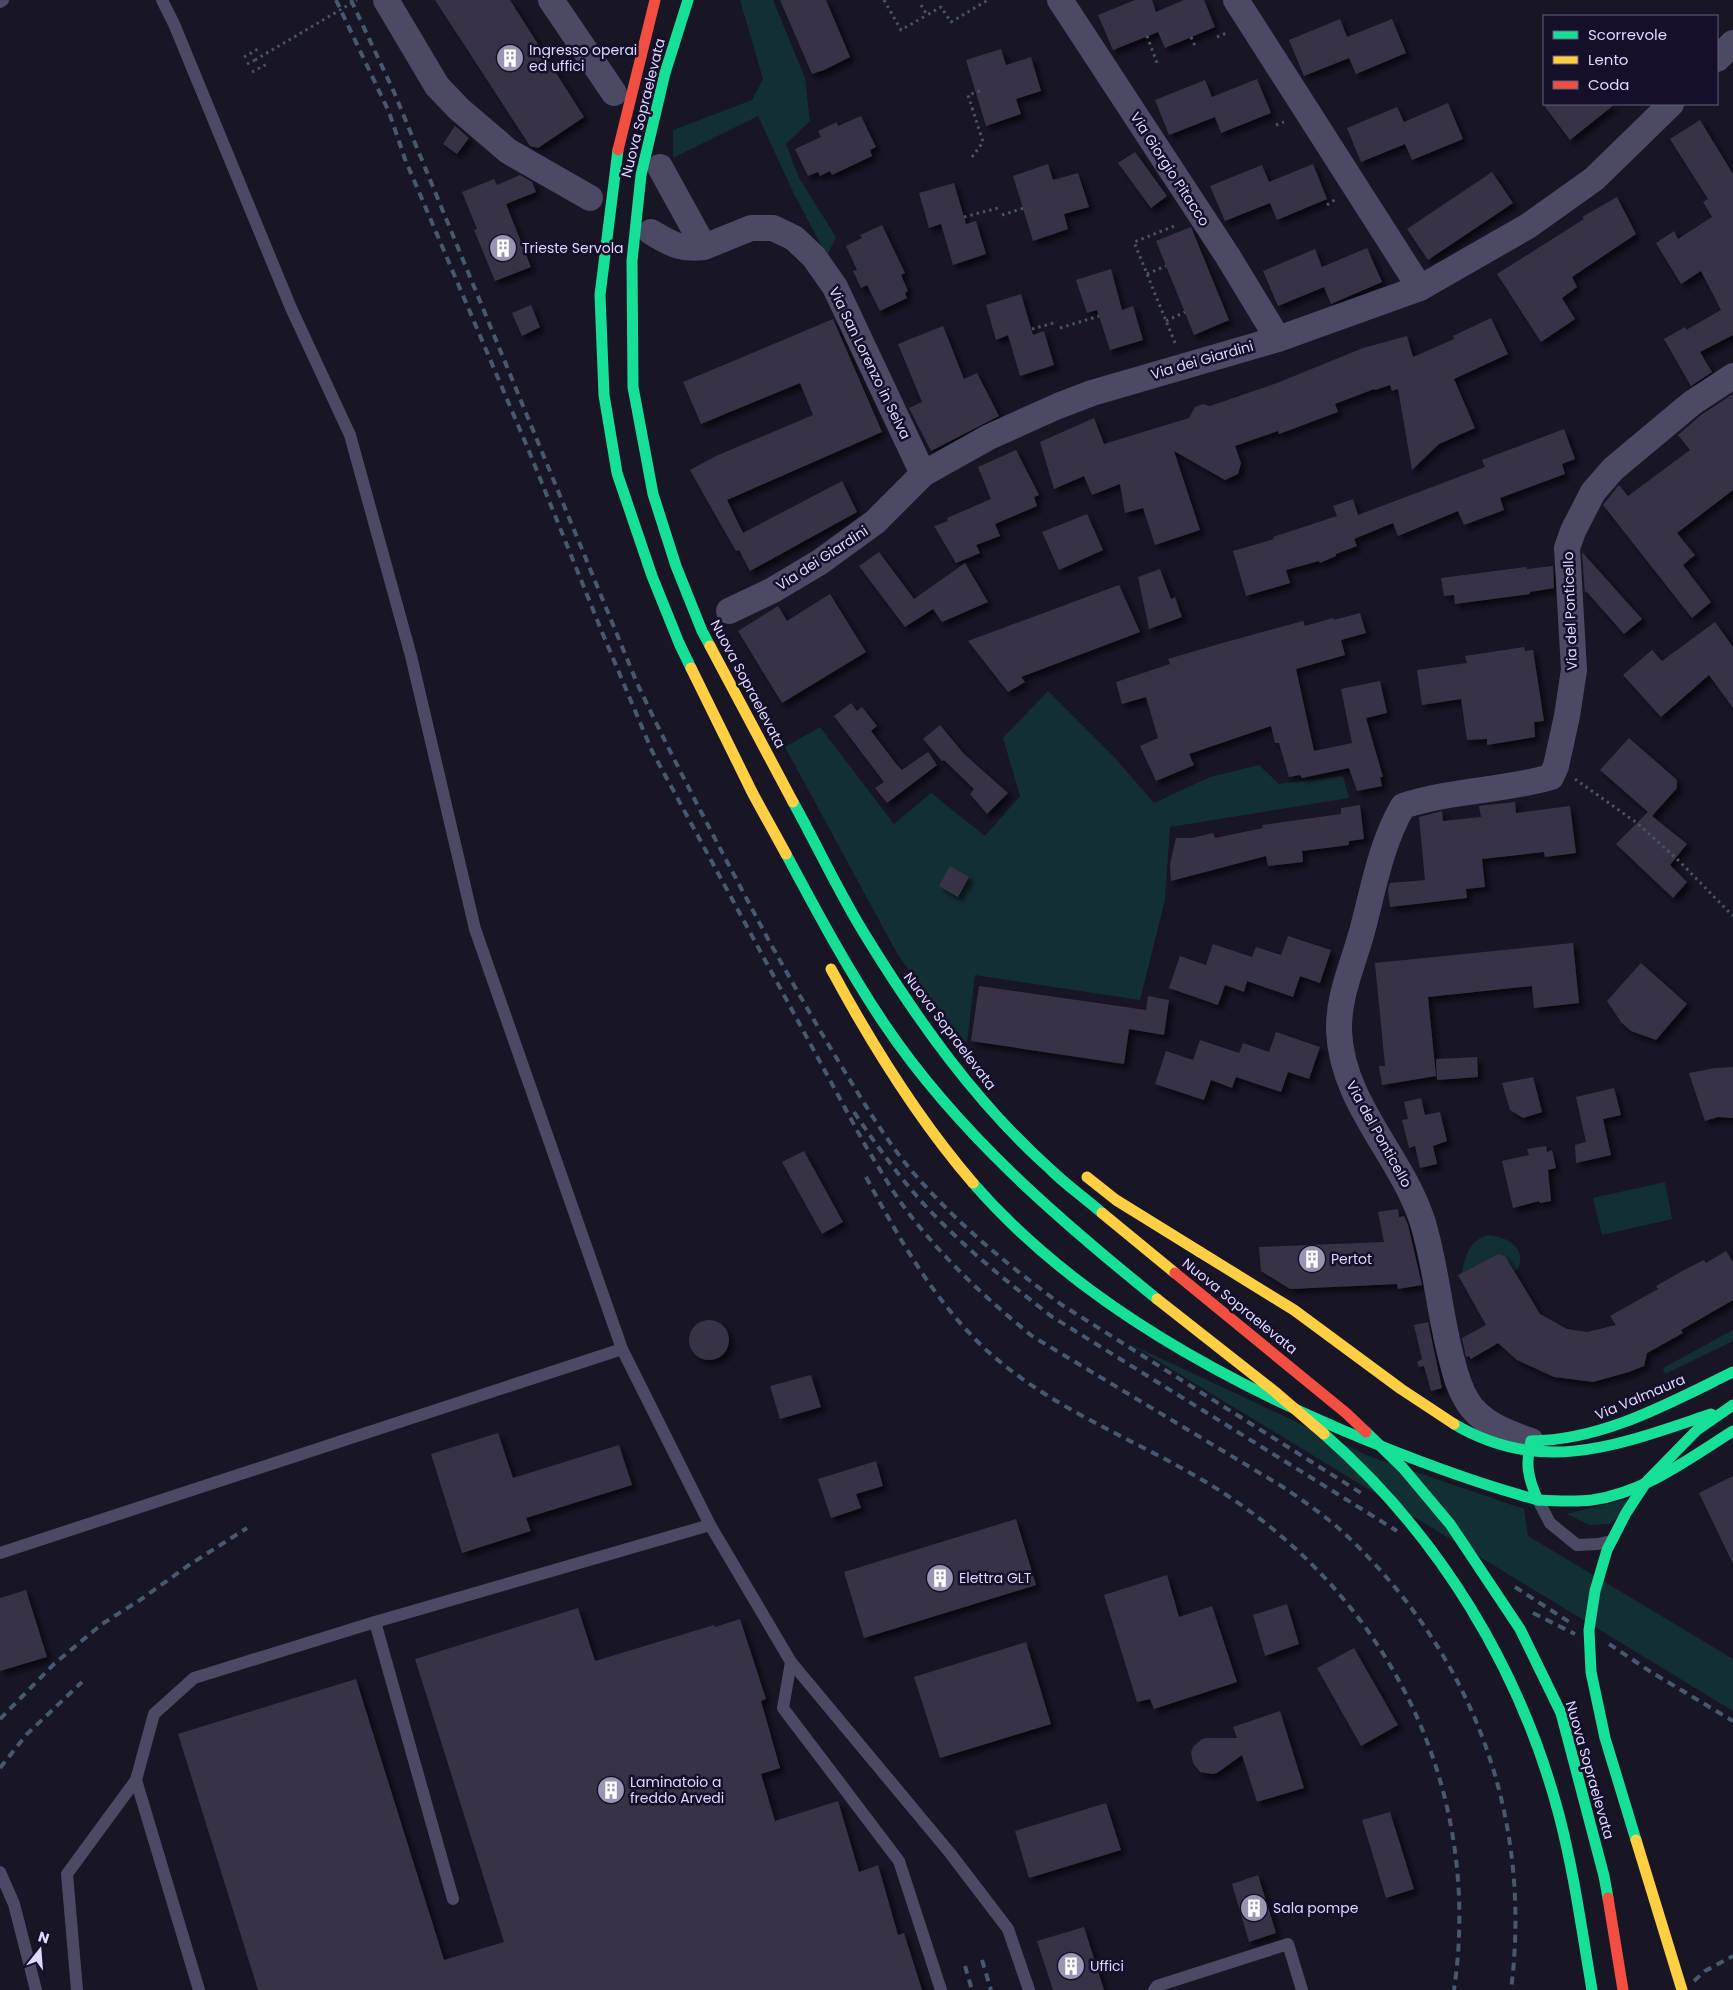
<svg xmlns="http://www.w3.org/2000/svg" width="1733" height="1990" font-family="Poppins,sans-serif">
<defs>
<filter id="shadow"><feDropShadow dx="4.5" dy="4.5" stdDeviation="2.5" flood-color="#0009"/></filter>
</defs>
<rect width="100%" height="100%" fill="#181524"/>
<g fill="#123033">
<path d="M740,0H773L805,78L810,121L786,144L799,178L836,237L827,256L794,194L758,116L673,158V130L752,100L763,79Z"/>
<path d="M1048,691L1115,758L1154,803L1210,777L1259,765L1279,784L1343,776L1349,798L1170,827L1165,900L1140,1000L975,975L967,1043L942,1017L898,955L785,747L820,727L894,824L931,793L985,836L1020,796L1003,738Z"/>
<path d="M1665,1182L1672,1219L1602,1235L1593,1198Z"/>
<path d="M1488,1235C1507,1237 1527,1247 1518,1269L1514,1271L1505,1256L1498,1254L1462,1273C1465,1255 1470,1240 1488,1235Z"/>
<path d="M1733,1330V1341L1665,1374L1663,1368Z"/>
<path d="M1130,1344L1369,1456L1524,1509L1528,1536L1733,1659V1711Z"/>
<path d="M1641,1496L1610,1524L1590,1525L1566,1514Z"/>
</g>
<g fill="#383346" filter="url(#shadow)">
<path d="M435,0H510L584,117L538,148L530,146Z"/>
<path d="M780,0H826L850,57L824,70L812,74Z"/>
<path d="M1135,0H1152L1156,12L1184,0H1204L1215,27L1165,48L1158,32L1113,50L1098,15Z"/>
<path d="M1340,19L1347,37L1392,19L1406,53L1356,74L1349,58L1304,76L1289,40Z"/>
<path d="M1001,49L1006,65L1031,57L1041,91L1016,99L1021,114L986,126L966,60Z"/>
<path d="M1257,79L1271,113L1221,133L1215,117L1169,135L1155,100L1205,80L1212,97Z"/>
<path d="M1448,103L1463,139L1412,160L1405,144L1361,162L1347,128L1397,107L1404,122Z"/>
<path d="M1543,104H1615L1570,140Z"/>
<path d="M861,116L876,147L870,150L872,156L832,175L830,171L820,176L818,172L808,176L795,149L821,137L818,131L837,122L838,126Z"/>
<path d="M1700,120L1733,174V335L1700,352L1712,372L1691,386L1664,339L1685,327L1686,330L1721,310L1701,271L1681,284L1656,243L1674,231L1678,239L1712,217L1703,202L1708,199L1670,139Z"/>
<path d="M455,126L469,138L457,154L443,144Z"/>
<path d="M1135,152L1167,196L1151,208L1118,163Z"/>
<path d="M1048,164L1053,180L1078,173L1089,207L1064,214L1068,229L1033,241L1013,176Z"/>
<path d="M1313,164L1327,199L1277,220L1270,203L1225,221L1210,186L1262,165L1269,182Z"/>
<path d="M1492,172L1513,203L1428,260L1407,229Z"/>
<path d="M520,175L532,182L536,192L506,204L531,267L495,281L474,230L477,229L462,192L494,179L497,185Z"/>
<path d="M954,183L966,224L976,221L986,254L953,265L941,224L929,228L919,193Z"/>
<path d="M1617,197L1636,234L1572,277L1577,287L1562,298L1575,319L1541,342L1497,274L1584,219L1582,217Z"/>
<path d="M882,225L905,273L901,275L908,291L905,293L907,298L880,311L867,285L861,288L853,271L857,270L846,246L862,238L860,235Z"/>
<path d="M1191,227L1229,320L1194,335L1156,241Z"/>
<path d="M1367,248L1382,282L1331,304L1324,287L1278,306L1263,271L1315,249L1322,267Z"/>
<path d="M1111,269L1122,310L1133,306L1143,340L1110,350L1097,310L1087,313L1076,280Z"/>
<path d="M1021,294L1033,335L1044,331L1054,365L1020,376L1008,335L996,340L986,305Z"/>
<path d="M531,305L540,327L522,336L512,313Z"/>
<path d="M1491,318L1508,354L1454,379L1475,428L1439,444L1412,470L1398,389L1392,391L1390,385L1375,390L1374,389L1335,404L1338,412L1279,434L1278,431L1235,446L1241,463L1238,474L1225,480L1174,451L1200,530L1155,545L1143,508L1125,513L1120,484L1092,495L1084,476L1054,489L1040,442L1094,418L1104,444L1189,418L1195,407L1203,404L1210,406L1277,383L1363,348L1407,336L1413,357L1454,339L1453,336Z"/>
<path d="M833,319L882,432L727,500L743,533L842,481L857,512L750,571L739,550L736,551L713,511L690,470L716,456L813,415L800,383L701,424L683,382Z"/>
<path d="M943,326L964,379L977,373L999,416L931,451L909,408L922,402L898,344Z"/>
<path d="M1733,394V490L1677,533L1695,555L1683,565L1711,602L1692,618L1603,505L1619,485L1628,496L1690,450L1678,435L1701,415Z"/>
<path d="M1564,429L1575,459L1562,464L1565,474L1500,498L1504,510L1464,525L1458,511L1398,536L1393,523L1354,539L1357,546L1336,554V556L1320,563L1319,561L1286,570L1290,583L1246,596L1233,551L1274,539L1273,537L1337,516L1333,506L1353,499L1358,515L1485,467L1482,460Z"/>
<path d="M1016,450L1039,495L1034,497L1037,506L995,524L1000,536L976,545L980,553L956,563L934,526L948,521L947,518L991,499L978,467Z"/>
<path d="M1087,514L1103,550L1059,570L1042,532Z"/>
<path d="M879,552L914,599L965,563L988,602L942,622L933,609L905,627L859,566Z"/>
<path d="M1582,552L1642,619L1624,634L1586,591L1585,593Z"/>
<path d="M1553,566L1554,588L1530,592V594L1455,604L1454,595L1444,596L1441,578L1526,567L1527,569Z"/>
<path d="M1160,569L1171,599L1175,597L1182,617L1149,629L1138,577Z"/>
<path d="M1119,585L1140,632L1021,677L1025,682L1008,692L968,641Z"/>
<path d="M830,594L866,652L782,703L738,631L778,606L787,621Z"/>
<path d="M1360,613L1366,633L1341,640L1345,655L1296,669L1314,751L1352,743L1341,689L1380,681L1387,713L1366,718L1383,777H1380L1382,786L1357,791L1349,768L1302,778L1300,775L1289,777L1279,743H1275L1271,726L1189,754L1194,765L1156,781L1140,746L1158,738L1146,697L1122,704L1116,682L1170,664L1168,659L1219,644L1303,621L1305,626L1333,618L1334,620Z"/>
<path d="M1715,622L1733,647V708L1709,675L1661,717L1623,675L1652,650L1662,661Z"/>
<path d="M1524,647L1525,651L1533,650L1544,721L1534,722L1535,737L1487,745V739L1467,740L1461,699L1422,705L1417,670L1467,663L1465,656Z"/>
<path d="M851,703L857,711L862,707L877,726L871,731L897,765L902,770L928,752L937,765L887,803L875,788L884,782L834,716Z"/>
<path d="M940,725L964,754L1008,793L987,814L970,794L974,789L944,760L942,761L923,739Z"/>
<path d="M1629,738L1677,780V788L1652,816L1687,844L1670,865L1687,882L1673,898L1616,844L1648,812L1600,770Z"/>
<path d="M1515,802L1516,813L1570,806L1576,853L1545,857L1544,852L1482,859L1485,887L1466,889L1467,898L1390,907L1388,890L1390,883L1425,880L1419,817L1442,811L1443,821L1481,817L1479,806Z"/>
<path d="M1360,805L1364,839L1349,841V845L1302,851L1303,862L1268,866L1266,856L1171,881L1170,864L1176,838H1192L1213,833L1215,838L1263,828L1262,825L1341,814V808Z"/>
<path d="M950,866L969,877L958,897L939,886Z"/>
<path d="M1288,936L1331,950L1320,983L1300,976L1293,997L1247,981L1244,992L1225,985L1218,1005L1169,988L1180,956L1206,965L1213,944L1252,957L1256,947L1281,955Z"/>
<path d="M1573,943L1579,1003L1534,1008L1532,986L1428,997L1436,1076L1382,1085L1379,1066H1385L1375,963Z"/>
<path d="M1641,963L1687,1004L1656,1040L1631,1031L1621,1022L1607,1001Z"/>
<path d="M979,986L1146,1010L1148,996L1169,1000L1164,1035L1129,1029L1124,1064L971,1041Z"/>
<path d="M1276,1032L1320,1047L1309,1079L1288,1072L1281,1092L1236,1077L1232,1088L1211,1080L1204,1100L1155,1084L1166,1051L1193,1060L1200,1040L1239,1053L1243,1043L1269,1052Z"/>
<path d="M1477,1057L1478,1077L1437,1080L1436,1059Z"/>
<path d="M1733,1067V1118L1718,1117L1705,1121L1689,1073L1715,1068Z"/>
<path d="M1533,1077L1542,1112L1523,1118L1510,1110L1502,1083Z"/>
<path d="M1614,1088L1621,1115L1603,1119L1611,1155L1576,1163L1575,1145L1586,1142L1576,1097Z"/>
<path d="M1421,1098L1425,1115L1440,1112L1447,1141L1433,1146L1437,1164L1420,1168L1415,1146L1409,1148L1402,1120L1408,1119L1404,1102Z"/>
<path d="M1546,1146L1547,1152L1552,1150L1556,1168L1548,1170L1551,1201L1540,1203L1539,1201L1513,1208L1502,1161L1529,1155L1527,1149Z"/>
<path d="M804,1151L843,1222L822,1234L782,1162Z"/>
<path d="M1398,1209L1399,1217L1404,1216L1408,1225L1422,1285L1398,1289L1397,1284L1290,1289L1261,1271L1259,1247L1384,1242L1378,1212Z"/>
<path d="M1726,1251L1733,1262V1300L1681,1330L1683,1333L1647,1353L1644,1366L1629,1372L1593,1382L1554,1377L1517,1360L1498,1343L1471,1359L1469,1356L1466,1357L1462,1338L1486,1325L1458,1275L1498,1254L1505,1256L1540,1314L1567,1329L1587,1332L1616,1325L1610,1316L1658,1289L1656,1286L1684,1270L1704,1260L1706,1263Z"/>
<circle cx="709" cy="1340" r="20"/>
<path d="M1428,1322L1442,1388L1431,1391L1424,1366L1419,1367L1417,1362L1422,1359L1414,1325Z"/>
<path d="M811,1375L821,1407L780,1419L770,1386Z"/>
<path d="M498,1433L513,1478L619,1445L632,1485L526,1518L531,1531L462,1553L431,1454Z"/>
<path d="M876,1461L883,1486L856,1494L861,1508L831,1518L818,1479Z"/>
<path d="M1733,1476V1564L1699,1493Z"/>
<path d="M1016,1519L1036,1585L864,1638L844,1572Z"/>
<path d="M1167,1575L1179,1617L1212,1606L1237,1682L1154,1709L1150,1699L1137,1702L1104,1595Z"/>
<path d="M26,1590L47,1657L0,1671V1598Z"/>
<path d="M1287,1604L1299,1644L1265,1656L1253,1615Z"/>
<path d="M578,1608L595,1661L714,1625L715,1627L740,1619L766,1699L761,1701L780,1768L761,1774L775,1821L838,1801L859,1872L878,1865L898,1935L904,1933L922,1990H258L178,1734L356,1679L444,1960L504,1942L415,1659Z"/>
<path d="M1026,1642L1051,1724L940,1758L914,1677Z"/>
<path d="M1354,1648L1398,1725L1361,1746L1317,1668Z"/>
<path d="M1280,1711L1304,1788L1257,1802L1242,1755L1217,1773L1212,1774L1200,1772L1193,1763L1191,1752L1194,1746L1202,1739L1207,1738H1237L1233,1727Z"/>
<path d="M1106,1803L1121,1850L1029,1878L1015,1831Z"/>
<path d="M1390,1812L1414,1889L1386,1898L1362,1820Z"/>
<path d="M1258,1875L1276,1933L1249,1942L1232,1884Z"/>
<path d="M1084,1927L1104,1990H1053L1037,1941Z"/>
</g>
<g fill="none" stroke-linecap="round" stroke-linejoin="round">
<g stroke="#475565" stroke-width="3" stroke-dasharray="2.5 4" stroke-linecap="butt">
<path d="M884,0L901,30L927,15"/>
<path d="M921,5L927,15L941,7L951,22L988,0"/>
<path d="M1147,36L1157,63"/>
<path d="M1191,37L1195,46"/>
<path d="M1217,37L1229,32"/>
<path d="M244,57L258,49"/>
<path d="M247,64L255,60"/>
<path d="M252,72L267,64"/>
<path d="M1276,125L1284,122"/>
<path d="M972,157L983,142L968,95L980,91"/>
<path d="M1327,205L1336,199"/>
<path d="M1002,215L1027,207"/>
<path d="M964,217L998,208"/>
<path d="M1147,274L1166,266"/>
<path d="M1166,321L1185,312"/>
<path d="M1060,328L1099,316"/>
<path d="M1032,329L1057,322"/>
<path d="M1175,343L1134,242L1177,225"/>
<path d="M1575,779L1637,823L1677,859L1733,916"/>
</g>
<g stroke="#4c4965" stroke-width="12">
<path d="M162,0L174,24L291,308L350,435L411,656L475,929L622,1349L710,1525L791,1662L950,1853L1008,1929L1029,1990"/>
<path d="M0,2L3,0"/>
<path d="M1538,1500L1550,1523L1577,1545L1598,1544L1611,1541"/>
<path d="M0,1553L622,1349"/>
<path d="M375,1622L453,1899"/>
<path d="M791,1662L783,1708L899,1861L941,1990"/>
<path d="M0,1872L14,1904L36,1990"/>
<path d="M77,1990L67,1874L136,1780"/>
<path d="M199,1990L136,1780L154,1714L194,1678L375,1622L710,1525"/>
<path d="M1154,1990L1157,1986L1288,1944L1302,1990"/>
</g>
<g stroke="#4c4965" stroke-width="26">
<path d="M386,0L437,86L459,109L508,151L590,198"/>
<path d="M551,0L614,93"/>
<path d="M1060,0L1227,255L1278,339"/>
<path d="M1236,0L1420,288"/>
<path d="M1717,59L1733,43"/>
<path d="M651,232C672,244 679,250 704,247L660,167"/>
<path d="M704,247L751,228H773L794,238L814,257L835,287L923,474"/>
<path d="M729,611L773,590L820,562L875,522L923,474L989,437L1058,406L1092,393L1278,339L1420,288L1528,226L1594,179L1671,104"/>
<path d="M1531,1441C1508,1433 1479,1423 1466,1399C1458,1386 1455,1372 1451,1357C1439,1311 1436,1264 1422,1220C1400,1154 1342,1103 1339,1031C1338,997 1352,967 1361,935C1373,892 1380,845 1403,806C1451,790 1502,791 1551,777L1556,766L1567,716L1574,670L1567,548L1573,531L1593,492L1613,469L1692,403L1733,376"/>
</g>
<g stroke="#16e098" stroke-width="11">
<path d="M688,0L665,73L641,175L632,261L633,387L653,494L676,566L702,631L710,646"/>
<path d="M618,150L600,295L604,395L617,473L652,576L679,643L691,668"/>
<path d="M793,802C818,847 840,895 867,938C918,1021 977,1104 1050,1169C1066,1185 1085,1198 1102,1213"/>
<path d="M786,854C817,912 848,970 885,1025C958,1133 1057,1218 1157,1299"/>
<path d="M973,1183C1069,1294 1209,1373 1342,1430C1406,1457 1471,1482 1538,1500"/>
<path d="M1733,1372C1669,1403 1604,1440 1531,1441C1525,1463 1528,1479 1538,1500C1556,1501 1574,1502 1592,1500C1644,1493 1690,1458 1733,1431"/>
</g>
<g stroke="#ffcf43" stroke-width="11">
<path d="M710,646L793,802"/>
<path d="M691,668L753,794L786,854"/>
<path d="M831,969C872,1045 917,1118 973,1183"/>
<path d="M1087,1177L1116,1200L1200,1252"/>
<path d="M1102,1213L1175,1273"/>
</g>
<path stroke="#f24e42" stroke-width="11" d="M618,150L655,0"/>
<g stroke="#46596f" stroke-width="4" stroke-dasharray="8 6" stroke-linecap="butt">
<path d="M336,0L389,112L405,159L529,451L602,632L652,751L865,1145C876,1163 887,1182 899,1200C936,1252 983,1296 1032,1336L1283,1487C1305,1502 1327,1517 1346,1535C1473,1655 1533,1817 1511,1990"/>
<path d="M351,0L394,92L637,683C678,770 723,854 768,939C793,984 818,1028 845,1072C864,1103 883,1135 906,1164C951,1219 1005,1263 1062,1305L1361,1493"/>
<path d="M854,1112C881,1152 909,1191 944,1225C977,1258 1014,1287 1051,1316L1397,1531"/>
<path d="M866,1177C899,1238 931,1296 981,1345C1052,1413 1147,1442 1228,1496C1393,1605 1483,1793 1454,1990"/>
<path d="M1515,1587L1574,1625"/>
<path d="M1533,1613L1575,1634"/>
<path d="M1609,1644L1651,1672L1733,1721"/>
<path d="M0,1719L54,1664L102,1624L140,1600L189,1565L247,1528"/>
<path d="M0,1768L27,1734L82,1682"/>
<path d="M982,1960L991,1990"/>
<path d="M965,1966L972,1990"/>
<path d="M1694,1981L1705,1971L1733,1956"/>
</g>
<path stroke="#475565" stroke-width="3" stroke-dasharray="2.5 4" stroke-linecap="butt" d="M255,60L357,0"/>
<g stroke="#16e098" stroke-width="11">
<path d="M1454,1424C1543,1477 1621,1444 1711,1414"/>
<path d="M1366,1432L1403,1468L1450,1524L1520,1629L1561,1713L1604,1876L1608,1898"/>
<path d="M1324,1434C1438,1534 1520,1667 1559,1815C1574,1872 1582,1932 1592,1990"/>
<path d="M1636,1840L1605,1738L1591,1672L1589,1630L1595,1591L1607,1550L1626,1513L1647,1481L1697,1430L1733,1405"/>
</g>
<g stroke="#ffcf43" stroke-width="11">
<path d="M1200,1252L1294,1310L1401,1389L1454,1424"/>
<path d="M1157,1299L1274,1391L1324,1434"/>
<path d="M1636,1840L1682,1990"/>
</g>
<g stroke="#f24e42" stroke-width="11">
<path d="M1175,1273L1346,1413L1366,1432"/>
<path d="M1608,1898L1623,1990"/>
</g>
</g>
<defs>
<g id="building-disc" transform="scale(1.4375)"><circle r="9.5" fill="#9994b2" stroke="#150f2a"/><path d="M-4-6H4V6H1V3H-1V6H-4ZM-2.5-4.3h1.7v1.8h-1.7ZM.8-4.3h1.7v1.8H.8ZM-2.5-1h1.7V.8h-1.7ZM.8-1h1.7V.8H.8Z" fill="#fff"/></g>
</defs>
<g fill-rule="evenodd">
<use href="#building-disc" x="510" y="58"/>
<use href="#building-disc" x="503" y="248"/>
<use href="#building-disc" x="1312" y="1259"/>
<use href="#building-disc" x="940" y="1578"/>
<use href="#building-disc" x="611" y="1790"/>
<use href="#building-disc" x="1254" y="1908"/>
<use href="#building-disc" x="1071" y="1966"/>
</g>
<g text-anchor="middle" stroke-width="5" stroke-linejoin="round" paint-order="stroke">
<g font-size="14" fill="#dfd8ff" stroke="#150f2a" text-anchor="start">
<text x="529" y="55">Ingresso operai<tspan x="529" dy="16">ed uffici</tspan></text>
<text x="522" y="253">Trieste Servola</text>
<text x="1331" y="1264">Pertot</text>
<text x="959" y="1583">Elettra GLT</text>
<text x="630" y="1787">Laminatoio a<tspan x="630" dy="16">freddo Arvedi</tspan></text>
<text x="1273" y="1913">Sala pompe</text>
<text x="1090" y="1971">Uffici</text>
</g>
<g font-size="14" fill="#dfd8ff" stroke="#150f2a">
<text transform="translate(643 108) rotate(-76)" y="5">Nuova Sopraelevata</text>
<text transform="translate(1170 169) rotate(57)" y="5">Via Giorgio Pitacco</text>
<text transform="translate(1202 360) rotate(-16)" y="5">Via dei Giardini</text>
<text transform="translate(870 363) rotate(64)" y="5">Via San Lorenzo in Selva</text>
<text transform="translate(822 558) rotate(-33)" y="5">Via dei Giardini</text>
<text transform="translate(1570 611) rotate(-92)" y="5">Via del Ponticello</text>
<text transform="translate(748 684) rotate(62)" y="5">Nuova Sopraelevata</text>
<text transform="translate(950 1031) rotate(53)" y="5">Nuova Sopraelevata</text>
<text transform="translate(1379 1134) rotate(61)" y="5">Via del Ponticello</text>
<text transform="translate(1240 1306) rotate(39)" y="5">Nuova Sopraelevata</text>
<text transform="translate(1640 1397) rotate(-23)" y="5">Via Valmaura</text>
<text transform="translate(1590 1770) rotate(74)" y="5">Nuova Sopraelevata</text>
</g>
</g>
<rect x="1543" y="15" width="175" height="90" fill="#150f2a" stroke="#665f7f"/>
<rect x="1553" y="31" width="25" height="8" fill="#16e098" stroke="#665f7f"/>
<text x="1588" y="40" font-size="15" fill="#dfd8ff">Scorrevole</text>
<rect x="1553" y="56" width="25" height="8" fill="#ffcf43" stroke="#665f7f"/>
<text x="1588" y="65" font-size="15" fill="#dfd8ff">Lento</text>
<rect x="1553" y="81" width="25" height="8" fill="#f24e42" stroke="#665f7f"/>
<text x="1588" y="90" font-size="15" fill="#dfd8ff">Coda</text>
<g transform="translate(40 1950) rotate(17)" stroke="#150f2a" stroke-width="4" paint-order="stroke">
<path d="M0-4L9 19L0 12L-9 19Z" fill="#dfd8ff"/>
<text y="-8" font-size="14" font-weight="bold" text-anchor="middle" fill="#dfd8ff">N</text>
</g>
</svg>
